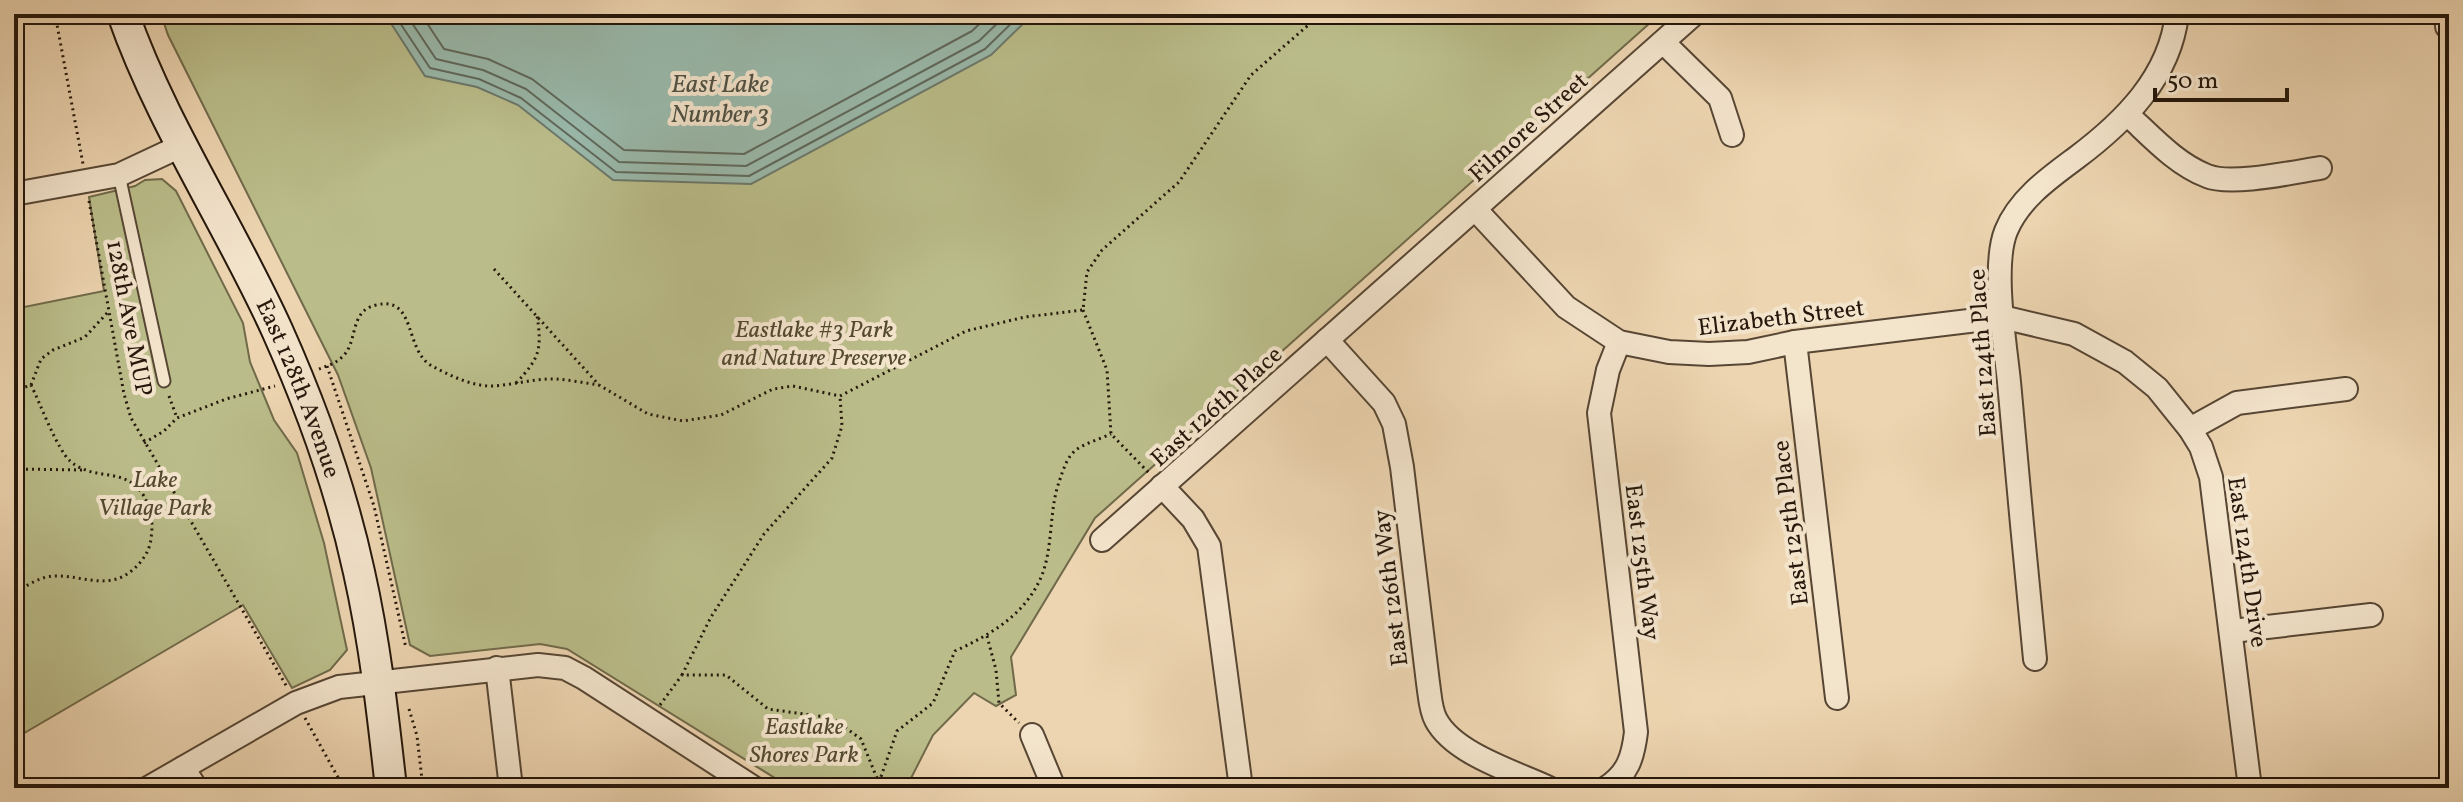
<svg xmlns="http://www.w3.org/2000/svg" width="2463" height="802" font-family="Vollkorn,serif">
<rect width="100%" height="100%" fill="#edd5b1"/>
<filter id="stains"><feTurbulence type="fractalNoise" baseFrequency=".0025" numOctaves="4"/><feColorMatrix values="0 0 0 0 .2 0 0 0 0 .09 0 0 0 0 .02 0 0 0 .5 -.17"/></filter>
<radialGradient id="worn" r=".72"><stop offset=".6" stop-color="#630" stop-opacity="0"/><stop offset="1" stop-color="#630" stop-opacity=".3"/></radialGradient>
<g fill="#babd8a" stroke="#706a4a" stroke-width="2">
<path d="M161,14H1660L1095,518L1011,657L1016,695L996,706L974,693L933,735L906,788H791L567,649L540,644L430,656L410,645L371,468L338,375L168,35Z"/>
<path d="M162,179L176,191L243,323L250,362L274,420L297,453L324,543L347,650L330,670L292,688L243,605L14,739V309L104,291L89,197L135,186L145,180Z"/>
</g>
<path fill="#99b9ab" stroke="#6b786b" stroke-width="2" d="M385,14H1033L991,55L751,184L613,180L518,105L477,87L425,76Z"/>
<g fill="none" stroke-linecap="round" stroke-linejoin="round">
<g stroke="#5f685b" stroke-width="2">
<path d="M394,14L430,68L479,79L521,98L616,172L749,176L985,49L1021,14"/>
<path d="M406,14L436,59L483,70L526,89L619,162L746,166L979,41L1007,14"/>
<path d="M421,14L444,49L488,59L532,79L624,150L744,154L972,31L990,14"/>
</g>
<g stroke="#574634" stroke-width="15">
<path id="service" d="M119,175L164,381"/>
</g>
<g stroke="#574634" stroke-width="26">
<g id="minor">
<path d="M1663,42L1720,98L1732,135"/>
<path d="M2128,115C2152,137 2176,164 2207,176C2231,186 2294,172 2320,168"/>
<path d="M14,194L119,175L183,145"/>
<path d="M1475,209L1566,307L1619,342L1669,352L1709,354L1748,352L1795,342L2002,317L2074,334L2125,362L2157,388L2190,429L2201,447L2211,477L2250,788"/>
<path d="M1327,340L1384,403L1394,424L1402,467L1428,683C1430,695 1430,709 1436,720C1454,754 1515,772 1549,788"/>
<path d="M1795,342L1837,698"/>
<path d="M2190,429L2237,403L2346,389"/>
<path d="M1162,486L1193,519L1209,546L1241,788"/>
<path d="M1102,540L1694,14"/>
<path d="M2232,631L2371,615"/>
<path d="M2035,659C2026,567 2017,474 2009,382C2005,343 1992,266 2006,231C2019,199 2049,178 2076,158C2124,122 2170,77 2177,14"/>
<path d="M497,668L511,788"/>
<path d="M1032,735L1054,788"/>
<path d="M183,768L196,788"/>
<path d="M148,788L296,703L339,687L538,665L565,668L584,678L754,788"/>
<path d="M1606,788C1628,774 1633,757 1636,732L1599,413L1608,370L1619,342"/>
</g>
</g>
<g stroke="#574634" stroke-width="30">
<path id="tertiary" d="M2448,14L2449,26"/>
</g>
<g stroke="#25170b" stroke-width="34">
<g id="secondary">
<path id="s1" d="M123,14C162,125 229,224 277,330C312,408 341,489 359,572C375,643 383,716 391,788"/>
</g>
</g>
<g stroke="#25170b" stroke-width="3" stroke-dasharray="2 4" stroke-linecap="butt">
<path d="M55,14L83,164"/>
<path d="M89,201L124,394L131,418L287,687"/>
<path d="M494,269L599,385L648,414L683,421L721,415L773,389L793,386L840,396L966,331L1025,317L1083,310L1087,272L1102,250L1179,182L1251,75L1321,14"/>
<path d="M1083,310L1107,370L1111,434L1149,473"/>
<path d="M327,366L374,506L406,648"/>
<path d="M319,369C326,366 335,364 341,358C359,344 348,311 376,305C417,295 404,351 432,366C449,375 469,385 489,386C511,386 534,378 556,379C570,380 585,383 599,385"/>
<path d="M516,383C540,358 542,349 537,315"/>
<path d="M31,385L41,359L53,350L85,337L108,312"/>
<path d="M14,391L31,385C40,403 57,449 70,461C96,484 129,463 147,502C152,513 153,526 151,538C150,553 138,568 124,576C103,587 80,576 58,576C42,575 27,585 14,594"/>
<path d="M169,396L177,418"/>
<path d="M144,443L164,431L177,418L226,399L275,386"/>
<path d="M14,469L84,470"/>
<path d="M141,489L162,477"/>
<path d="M987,636L996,670L999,703L1019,723"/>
<path d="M682,675L711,617L764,534L832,458L842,426L840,396"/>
<path d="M660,705L682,675H726L768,709L832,718L861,739L879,783"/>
<path d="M409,709L417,736L423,788"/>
<path d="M305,718L344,788"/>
<path d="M877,788L897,731L933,703L955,651C992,634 1026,614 1042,575C1053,547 1049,511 1059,482C1063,471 1066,458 1076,450C1085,443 1100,439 1111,434"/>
</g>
<use href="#service" stroke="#f3e4cc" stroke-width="11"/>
<use href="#minor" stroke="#f3e4cc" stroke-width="22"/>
<use href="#tertiary" stroke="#f3e4cc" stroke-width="26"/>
<use href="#secondary" stroke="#f3e4cc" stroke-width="30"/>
</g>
<g text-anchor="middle" stroke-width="8" stroke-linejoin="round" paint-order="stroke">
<g font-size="24" fill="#25170b" stroke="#f3e4cc">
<text transform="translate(1528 127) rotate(-42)" y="8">Filmore Street</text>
<text transform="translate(1781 317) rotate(-7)" y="8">Elizabeth Street</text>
<text transform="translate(130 318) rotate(79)" y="8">128th Ave MUP</text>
<text transform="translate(1982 353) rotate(-94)" y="8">East 124th Place</text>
<text dy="8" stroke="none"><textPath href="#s1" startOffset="414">East 128th Avenue</textPath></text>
<text transform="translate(1216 406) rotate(-42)" y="8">East 126th Place</text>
<text transform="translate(1790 523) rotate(-97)" y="8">East 125th Place</text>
<text transform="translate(1643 562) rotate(83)" y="8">East 125th Way</text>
<text transform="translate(2248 562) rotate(82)" y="8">East 124th Drive</text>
<text transform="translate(1390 588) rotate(-97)" y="8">East 126th Way</text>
</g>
<g font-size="24" font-style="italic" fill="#524931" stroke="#f3e4cc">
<text x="814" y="337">Eastlake #3 Park<tspan x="814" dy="28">and Nature Preserve</tspan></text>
<text x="155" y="487">Lake<tspan x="155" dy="28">Village Park</tspan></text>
<text x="804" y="734">Eastlake<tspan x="804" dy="28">Shores Park</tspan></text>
</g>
<g font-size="26" font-style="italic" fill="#4e5043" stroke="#f3e4cc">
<text x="720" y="92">East Lake<tspan x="720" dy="30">Number 3</tspan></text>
</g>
</g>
<rect width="2463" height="802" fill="none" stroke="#edd5b1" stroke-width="48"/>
<rect x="16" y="16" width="2431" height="770" fill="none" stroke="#25170b" stroke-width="4"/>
<rect x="24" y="24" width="2415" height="754" fill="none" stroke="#25170b" stroke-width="2"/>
<path d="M2155 88v12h132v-12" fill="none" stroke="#25170b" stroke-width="4"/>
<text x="2167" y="88" font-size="24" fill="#25170b" stroke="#f3e4cc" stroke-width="6" paint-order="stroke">50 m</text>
<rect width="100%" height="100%" filter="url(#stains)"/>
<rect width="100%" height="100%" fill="url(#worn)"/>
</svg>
